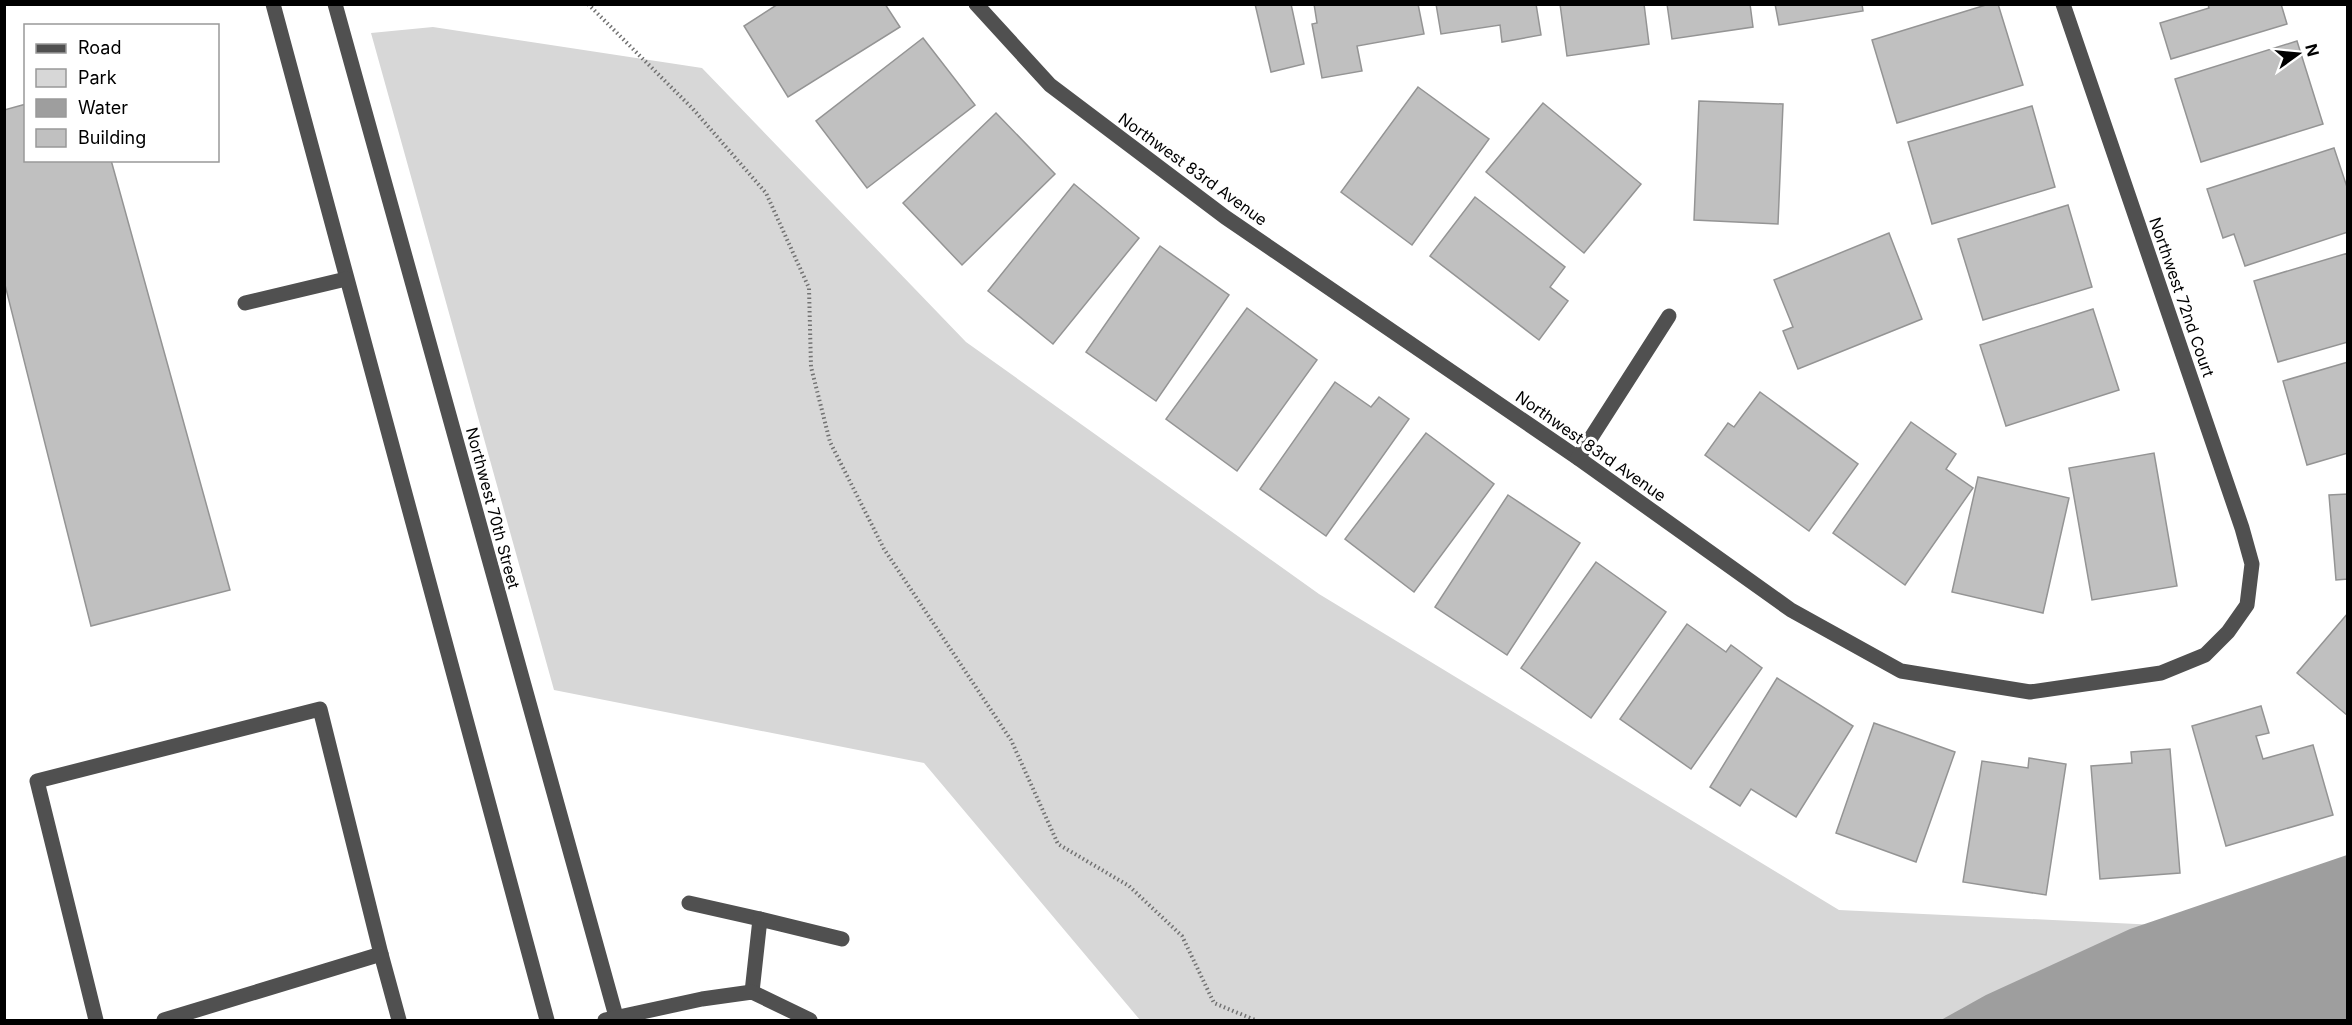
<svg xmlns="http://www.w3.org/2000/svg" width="2352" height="1025" font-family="Inter,sans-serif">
<rect width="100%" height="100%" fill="#fff"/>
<path fill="#d7d7d7" d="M433,27L702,68L966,342L1319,594L1839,910L2347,934V1020H1140L924,763L554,690L371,33Z"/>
<path fill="#9e9e9e" d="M2347,855V1020H1941L1986,995L2130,929Z"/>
<g fill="#c0c0c0" stroke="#949494" stroke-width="1.5">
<path d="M778,4H885L900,27L788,97L744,26Z"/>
<path d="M1255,4H1291L1304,64L1271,72Z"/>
<path d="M1314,4H1418L1424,34L1357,46L1362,71L1322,78L1312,24L1317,23Z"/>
<path d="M1436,4H1536L1541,35L1502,42L1500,25L1441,34Z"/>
<path d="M1560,4H1644L1649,44L1567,56Z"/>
<path d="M1667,4H1750L1753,27L1672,39Z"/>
<path d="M1775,4H1862L1863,11L1779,25Z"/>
<path d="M1989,4H1998L2023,85L1897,123L1872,40Z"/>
<path d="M2208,4H2281L2287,24L2171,59L2160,23L2209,8Z"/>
<path d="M923,38L975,105L867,188L816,121Z"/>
<path d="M2297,41L2323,124L2201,162L2175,79Z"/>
<path d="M1418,87L1489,139L1412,245L1341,192Z"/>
<path d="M1699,101L1783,104L1778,224L1694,220Z"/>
<path d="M1543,103L1641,184L1584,253L1486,172Z"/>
<path d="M26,104V160H111L230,590L91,626L4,281V110Z"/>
<path d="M2032,106L2055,187L1932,224L1908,142Z"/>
<path d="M996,113L1055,174L962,265L903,203Z"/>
<path d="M2334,148L2348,190V232L2245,266L2234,234L2223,238L2207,189Z"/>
<path d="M1074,184L1139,238L1053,344L988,291Z"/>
<path d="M1475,197L1565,267L1550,287L1568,301L1539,340L1430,256Z"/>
<path d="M2068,205L2092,287L1983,320L1958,239Z"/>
<path d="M1889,233L1922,319L1798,369L1783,331L1793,327L1774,280Z"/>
<path d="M1160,246L1229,295L1156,401L1086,352Z"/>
<path d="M2348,253V342L2278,362L2254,281Z"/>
<path d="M1247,308L1317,360L1237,471L1166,419Z"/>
<path d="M2093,309L2119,390L2006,426L1980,345Z"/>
<path d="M2348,362V453L2307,465L2283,381Z"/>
<path d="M1335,382L1371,407L1379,397L1409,419L1326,536L1260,489Z"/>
<path d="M1760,392L1858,464L1809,531L1705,455L1728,423L1734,427Z"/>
<path d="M1911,422L1956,454L1946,469L1973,488L1905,585L1833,533Z"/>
<path d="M1426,433L1494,484L1414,592L1345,539Z"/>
<path d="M2154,453L2177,586L2092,600L2069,468Z"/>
<path d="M1978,477L2069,498L2043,613L1952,592Z"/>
<path d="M2348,494V579L2336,580L2329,495Z"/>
<path d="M1508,495L1580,543L1507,655L1435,607Z"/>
<path d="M1596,562L1666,612L1591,718L1521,668Z"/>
<path d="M2348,613V716L2297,673Z"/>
<path d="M1687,624L1726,652L1731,645L1762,668L1691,769L1620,719Z"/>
<path d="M1777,678L1853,726L1796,817L1751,789L1740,806L1710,787Z"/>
<path d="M2261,706L2269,733L2256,736L2263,759L2313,745L2333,815L2226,846L2192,726Z"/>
<path d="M1874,723L1955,752L1916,862L1836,833Z"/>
<path d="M2170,749L2180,873L2100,879L2091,766L2132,763L2131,752Z"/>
<path d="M2029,758L2066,764L2046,895L1963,882L1982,761L2028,768Z"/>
</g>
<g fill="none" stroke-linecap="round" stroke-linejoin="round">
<path stroke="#727272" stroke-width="4" stroke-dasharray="1.5 3" stroke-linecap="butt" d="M588,4L693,109L766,193L809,288L811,367L830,442L884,549L1011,740L1058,844L1129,886L1182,936L1214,1003L1255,1020"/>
<g stroke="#505050" stroke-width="15">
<path d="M273,4L547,1020"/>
<path d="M335,4L617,1020"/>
<path d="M976,4L1050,85L1225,217L1578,458L1791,610L1901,671L2030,692L2161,673L2205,655L2228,632L2247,605L2252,564L2242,528L2063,4"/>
<path d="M245,303L346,279"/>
<path d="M1578,458L1669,316"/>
<path d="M689,903L760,919"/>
<path d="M752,992L760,919L842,939"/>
<path d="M96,1020L37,781L320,709L381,954"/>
<path d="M164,1020L381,954L399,1020"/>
<path d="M605,1020L702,999L752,992L810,1020"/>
</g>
</g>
<g text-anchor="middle" stroke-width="6" stroke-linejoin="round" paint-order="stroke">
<g font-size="16" fill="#000" stroke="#fff">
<text transform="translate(1193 169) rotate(36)" y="6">Northwest 83rd Avenue</text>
<text transform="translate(2182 297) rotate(71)" y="6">Northwest 72nd Court</text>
<text transform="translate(1591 446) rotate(35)" y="6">Northwest 83rd Avenue</text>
<text transform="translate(493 508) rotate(75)" y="6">Northwest 70th Street</text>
</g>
</g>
<rect width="2352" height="1025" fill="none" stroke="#000000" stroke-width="12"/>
<rect x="24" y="24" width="195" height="138" fill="#ffffff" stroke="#999999" stroke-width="1.5"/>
<rect x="36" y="44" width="30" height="9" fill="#505050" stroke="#999999" stroke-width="1.5"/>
<text x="78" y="54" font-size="18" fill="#000000">Road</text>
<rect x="36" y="69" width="30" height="18" fill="#d7d7d7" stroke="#999999" stroke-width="1.5"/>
<text x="78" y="84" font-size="18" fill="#000000">Park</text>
<rect x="36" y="99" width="30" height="18" fill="#9e9e9e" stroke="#999999" stroke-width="1.5"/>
<text x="78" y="114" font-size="18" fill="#000000">Water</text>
<rect x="36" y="129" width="30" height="18" fill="#c0c0c0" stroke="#999999" stroke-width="1.5"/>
<text x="78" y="144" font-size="18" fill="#000000">Building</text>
<g transform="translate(2298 54) rotate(75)" stroke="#ffffff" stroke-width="4.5" paint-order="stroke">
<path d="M0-4.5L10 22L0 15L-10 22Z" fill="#000000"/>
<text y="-9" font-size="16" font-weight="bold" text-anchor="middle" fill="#000000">N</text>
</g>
</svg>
